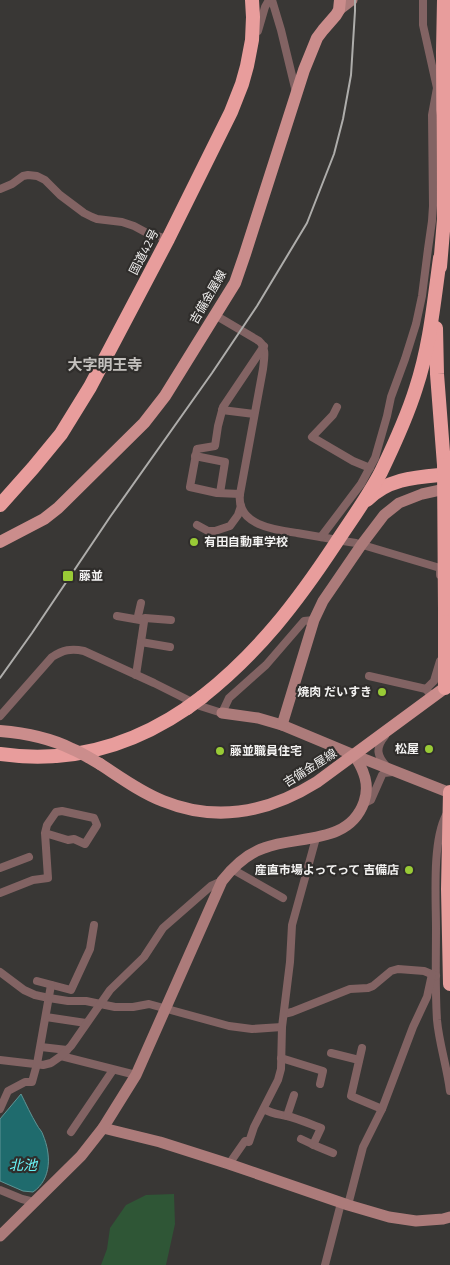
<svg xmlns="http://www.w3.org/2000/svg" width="450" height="1265" font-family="'Titillium Web','Noto Sans JP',sans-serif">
<rect width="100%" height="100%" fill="#393735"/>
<path fill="#2f5636" d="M174,1194L175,1224L166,1265H101L107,1249L110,1228L126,1205L146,1195Z"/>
<path fill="#1f6b6d" stroke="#5f9495" d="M21,1094C26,1104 31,1115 37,1125C39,1129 42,1131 43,1135C51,1154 52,1179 33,1192L23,1191L0,1181V1119Z"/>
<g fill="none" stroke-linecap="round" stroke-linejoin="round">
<g stroke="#826363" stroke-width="8">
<path d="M272,0L281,30L296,92"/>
<path d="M258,31L265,7L269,0"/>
<path d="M0,189L12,184L23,176L28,175L37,176L45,180L60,195L84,213L92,217L97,219L122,222L134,226L147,233L168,239"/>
<path d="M215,315L259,341C267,348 264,359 263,369L240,494C236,525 275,530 297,533C309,535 320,537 332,539"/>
<path d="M337,407L333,415L312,437L353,461L370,468"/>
<path d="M222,410L254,414"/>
<path d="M195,456L225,462L220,493"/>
<path d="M240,494L217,493L190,487L197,449L215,446L218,426L223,407L264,346"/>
<path d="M197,525L208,531H215L230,526L238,515L241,506"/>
<path d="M321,537L361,484L375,458L387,416L391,397L405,359L416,324L422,296L428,249L432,221L433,206L432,115L437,88L423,25V0"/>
<path d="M343,541L356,543L440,568V575"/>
<path d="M117,616L140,620L145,618L171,620"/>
<path d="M141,642L170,647"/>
<path d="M136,675L144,622L138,616L141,603"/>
<path d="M369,676L426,689"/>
<path d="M433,698L426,689L434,681L440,661"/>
<path d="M0,716L52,657C63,650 71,648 84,651L154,683L200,706L222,713L229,698L266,665L304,621L314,620"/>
<path d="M385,736C375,748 377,756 387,767"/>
<path d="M363,804L371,800L382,775L384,773L393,772"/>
<path d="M446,815C432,842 436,898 436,928C436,959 435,989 437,1020C439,1043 447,1067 450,1091"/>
<path d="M0,868L29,857"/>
<path d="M232,869L283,898"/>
<path d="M0,893L33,880L48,878L45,833L47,825L56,812L62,811L94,818L97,825L85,844L74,839L68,840L45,833"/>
<path d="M0,972L24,990L35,995L49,998L68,1001H86L115,1007H133L149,1004L229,1026L252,1029L282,1027"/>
<path d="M37,981L71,990L90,949L94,925"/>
<path d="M284,1014L292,1012L350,989L368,988L373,986L391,971L398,969L424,971L436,976"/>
<path d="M46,1017L86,1023"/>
<path d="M41,1047L67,1050"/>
<path d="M362,1048L351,1096L382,1109"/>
<path d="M331,1053L359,1060"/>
<path d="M61,1056L136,1075"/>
<path d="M281,1058L323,1071L320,1084"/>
<path d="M0,1060L43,1065L51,1063L61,1056L71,1046L110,990L144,957L163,928L211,886L222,881"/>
<path d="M0,1109L8,1091L25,1082H32L37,1064L51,985"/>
<path d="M264,1109C272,1114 278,1114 287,1116C299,1119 310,1124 321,1128L313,1145"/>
<path d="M287,1116L294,1095"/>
<path d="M71,1132L113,1070"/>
<path d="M301,1139L316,1146L333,1153"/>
<path d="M229,1164L245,1141L249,1142L254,1127L278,1080L281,1069L282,1027L290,962L292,925L316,838"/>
<path d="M0,1190L22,1199L34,1202"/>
<path d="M348,1205L363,1147L382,1109L413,1027L427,997L432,974"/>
<path d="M325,1265L341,1203"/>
</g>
<g stroke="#ac7b7a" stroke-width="11">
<path d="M339,10L352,0"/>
<path d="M222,713L258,718L282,725L354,755L450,793"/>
<path d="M282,725L314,620L323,601L362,544L384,515L399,503L422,494L450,488"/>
<path d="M103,1128L160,1142L229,1164L348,1205L389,1217L416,1221L443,1219L450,1217"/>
<path d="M0,1236L81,1156L103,1128L136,1075L222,881C233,867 246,854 264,848C298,835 349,845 364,802C370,785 364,770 354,755"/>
</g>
<g stroke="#cb8d8c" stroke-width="12">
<path d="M0,542L44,519L58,508L144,423L165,396L235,283L245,254L304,70L317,38L323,30L336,15L339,10L340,0"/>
<path d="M100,764C120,777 140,792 163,801C217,823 269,812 317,782L450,684"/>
</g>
<g stroke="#e89d9c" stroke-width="14">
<path d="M440,267L444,219L443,52L444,0"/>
<path d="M436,328L437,374L444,465"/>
<path d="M367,500C389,477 420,477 450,474"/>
<path d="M0,505L33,468L61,434L90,387L168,239L231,112L242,84L247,66L252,40L253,17L252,0"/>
<path d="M445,688V609"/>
<path d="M202,697C259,652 297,602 336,543C351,520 368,497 381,472C394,445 407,417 416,388C430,346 434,301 440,258"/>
<path d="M0,754C69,764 130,747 187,708"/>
<path d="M450,792L448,889L450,984"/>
</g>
<path stroke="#aeadab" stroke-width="2" d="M0,678L32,633L110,517L212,373L257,306L307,223L334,154L343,119L351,75L355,11V0"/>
<path stroke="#cb8d8c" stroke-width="12" d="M0,731C25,733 50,738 72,749C82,753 91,759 100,764"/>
<g stroke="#e89d9c" stroke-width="14">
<path d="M444,465L445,609"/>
<path d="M187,708L202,697"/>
</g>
</g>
<g fill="#99cb36" stroke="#2f2d2b" stroke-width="2">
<circle cx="194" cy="542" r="5"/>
<rect x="62" y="570" width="12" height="12" rx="2.5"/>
<circle cx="382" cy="692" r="5"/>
<circle cx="429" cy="749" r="5"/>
<circle cx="220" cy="751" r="5"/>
<circle cx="409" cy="870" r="5"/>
</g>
<g text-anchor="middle" stroke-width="4.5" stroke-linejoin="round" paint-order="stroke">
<g font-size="12" fill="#f3f2f1" stroke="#2f2d2b">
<text transform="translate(144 252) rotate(-63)" y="4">国道42号</text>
<text transform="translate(208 297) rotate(-60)" y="4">吉備金屋線</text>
<text transform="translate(310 768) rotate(-32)" y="4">吉備金屋線</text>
</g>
<g font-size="12" font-weight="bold" fill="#f3f2f1" stroke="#2f2d2b" text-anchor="start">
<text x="204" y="546">有田自動車学校</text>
<text x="79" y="580">藤並</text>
<text x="372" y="696" text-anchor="end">焼肉 だいすき</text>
<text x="419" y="753" text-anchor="end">松屋</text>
<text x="230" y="755">藤並職員住宅</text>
<text x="399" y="874" text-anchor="end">産直市場よってって 吉備店</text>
</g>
<g font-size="14" font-style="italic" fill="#69f3f6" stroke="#2f2d2b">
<text x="23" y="1170">北池</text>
</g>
<g font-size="15" font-weight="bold" fill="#c4c1be" stroke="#2f2d2b">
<text x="105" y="370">大字明王寺</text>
</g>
</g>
</svg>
